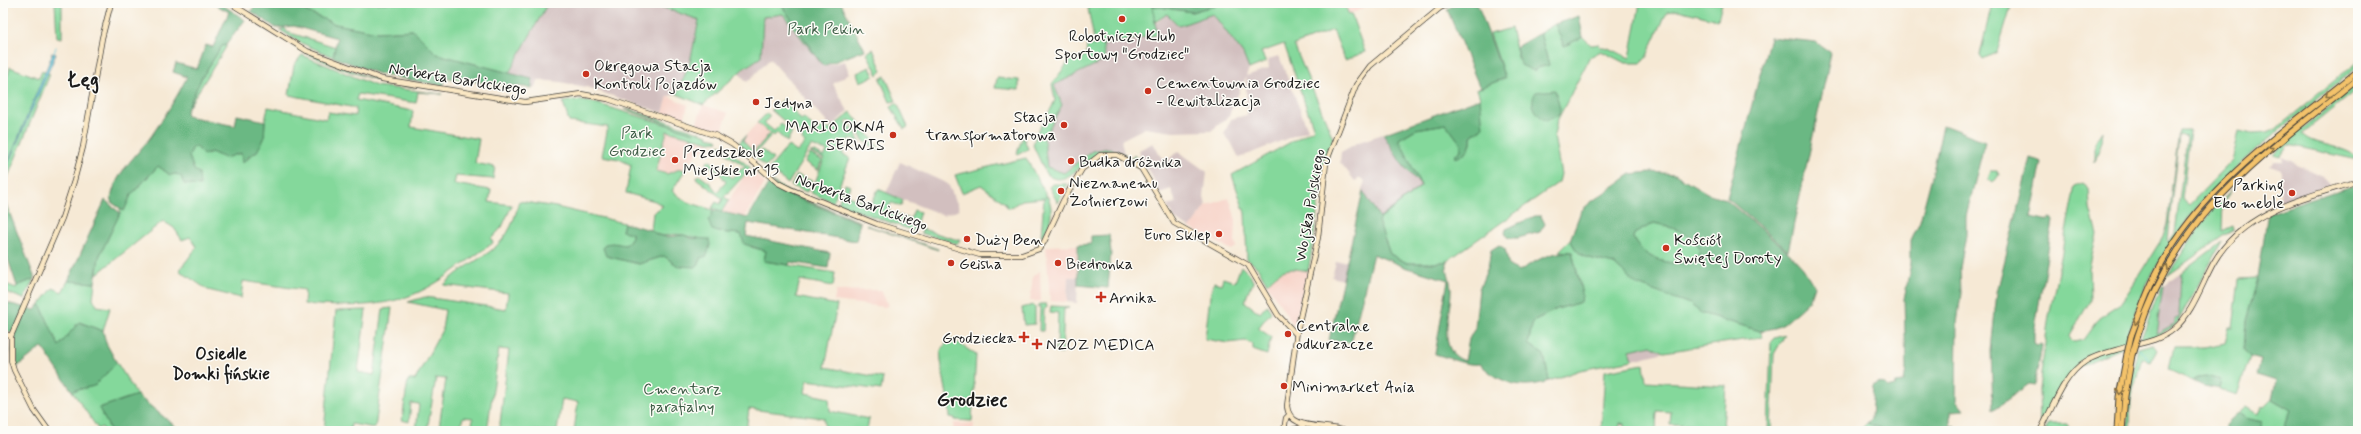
<svg xmlns="http://www.w3.org/2000/svg" width="2361" height="434" font-family="Mynerve,sans-serif">
<rect width="100%" height="100%" fill="#fdfcf7"/>
<filter id="ink" filterUnits="userSpaceOnUse"><feTurbulence type="fractalNoise" baseFrequency=".025" numOctaves="2"/><feDisplacementMap in="SourceGraphic" scale="8" xChannelSelector="R" yChannelSelector="G"/><feConvolveMatrix kernelMatrix="1 2 1 2 8 2 1 2 1" color-interpolation-filters="sRGB"/></filter>
<filter id="wash" filterUnits="userSpaceOnUse"><feTurbulence type="fractalNoise" baseFrequency=".012" numOctaves="4" result="noise"/><feDisplacementMap in="SourceGraphic" scale="16" xChannelSelector="R" yChannelSelector="G"/><feGaussianBlur stdDeviation="0.9" result="paint"/><feColorMatrix in="noise" values="0 0 0 0 0 0 0 0 0 0 0 0 0 0 0 0 0 1.4 0 .05"/><feComposite in="paint" operator="in"/></filter>
<g filter="url(#wash)">
<rect width="100%" height="100%" fill="#f6e9d5"/>
<g fill="#f7d1c6">
<path d="M1344,3H1362L1364,8L1349,15Z"/>
<path d="M668,96L688,105L684,120L663,113Z"/>
<path d="M703,105L728,113L721,133L696,124Z"/>
<path d="M757,123L770,133L753,155L740,142Z"/>
<path d="M667,131H672L710,142L706,149L697,152L685,170L680,169L667,174L656,171Z"/>
<path d="M749,169L765,183L745,217L725,213L722,211Z"/>
<path d="M1228,198L1231,203L1236,220L1235,244L1237,246L1232,250L1190,228L1206,206Z"/>
<path d="M1078,245V277H1068L1067,302L1050,301L1046,246Z"/>
<path d="M1289,267L1308,271L1294,326L1267,284L1277,273Z"/>
<path d="M1040,271L1041,301H1030L1033,276Z"/>
<path d="M881,290L888,305L885,307L834,301L836,291Z"/>
<path d="M954,423L974,424L973,431H953Z"/>
</g>
<g fill="#d2bfbf">
<path d="M548,3H650L699,20L690,62L677,94L668,96L663,113L586,87L560,82L538,80L536,87L532,88V79L509,73Z"/>
<path d="M783,14L823,66L845,61L849,73L833,84L848,111L831,127L770,59L747,82L739,73L761,57L763,17Z"/>
<path d="M1167,14L1179,26L1213,14L1243,54L1249,69L1246,76L1269,68L1268,59L1279,56L1308,130L1239,158L1231,142L1224,134L1231,119L1247,115L1246,77L1228,117L1211,131L1173,132L1145,128L1121,140L1124,154L1110,148L1088,153L1064,173L1047,167L1044,138L1062,105L1054,85L1105,60L1103,45L1157,36L1155,24Z"/>
<path d="M1383,134L1401,163L1421,186L1380,218L1362,190L1365,181L1360,178L1355,181L1340,162L1341,152L1359,142Z"/>
<path d="M1153,143L1161,157L1168,160L1178,151L1207,172L1204,197L1206,206L1190,228L1175,219L1167,206L1176,203L1171,189L1160,193L1150,172L1142,164L1139,150Z"/>
<path d="M2282,157L2323,176L2330,186L2280,204L2281,170L2270,166L2274,162H2282Z"/>
<path d="M900,162L948,184L960,210L943,215L886,193Z"/>
<path d="M1347,261L1343,280L1332,277L1336,262Z"/>
<path d="M2181,273L2179,317L2171,326L2155,334L2163,286Z"/>
<path d="M1068,277H1078L1077,303L1067,302Z"/>
<path d="M1651,345L1664,352L1633,360L1630,350Z"/>
</g>
<g fill="#84d89b" stroke="#507a5c" fill-rule="evenodd">
<path d="M55,3H62V38L57,37Z"/>
<path d="M287,3H548L509,73L437,54L413,30L377,32L335,24Z"/>
<path d="M650,3H780L823,66L783,14L763,17L761,57L743,69L703,105L677,94L690,62L699,20Z"/>
<path d="M1087,3H1152L1157,35L1101,45H1103L1105,60L1054,85L1062,105L1044,138L1047,167L1064,173L1092,151L1110,148L1133,158L1134,155L1137,159L1135,160C1128,157 1121,152 1115,151C1085,148 1070,194 1046,174L1033,145L1036,134L1052,107L1055,100L1052,84L1073,56L1080,59L1086,55L1087,45H1095Z"/>
<path d="M1222,3H1344L1349,15L1351,14L1365,52L1345,60L1333,30L1294,45L1333,138C1318,181 1317,227 1308,271C1287,267 1282,268 1267,284L1258,268L1247,259L1245,213L1232,175L1314,129L1284,44L1261,52L1266,62L1249,69L1243,54L1213,14L1179,26L1167,14L1155,22L1153,6L1192,12Z"/>
<path d="M1640,3H1722L1718,20L1678,10L1667,12L1646,58L1641,63H1625L1601,51L1590,57L1557,121L1554,136L1561,174L1559,182L1447,261L1437,263H1407L1390,254L1377,221L1421,186L1399,139L1416,129L1446,124L1461,144V150L1455,155L1456,158C1467,153 1472,149 1471,136L1480,130V98L1477,89L1505,78L1490,34L1511,28L1520,65L1537,68L1549,65L1540,33L1555,24L1564,46L1583,37L1591,45L1599,44L1600,47C1610,46 1619,54 1630,58Z"/>
<path d="M1992,3H2012L1997,52L1983,59L1980,55Z"/>
<path d="M285,28L287,32L336,47L333,57L299,42L280,30Z"/>
<path d="M290,44L366,76L415,88C371,81 328,66 290,44Z"/>
<path d="M226,45V47L186,111L202,77L222,46Z"/>
<path d="M873,49L882,71L878,75L867,53Z"/>
<path d="M302,55L376,86L442,94L418,92L416,103L358,94L356,100L413,111L411,127L479,139L475,163L495,167L493,179L456,176L454,184L491,190L489,202L512,205L502,227L491,239L493,243C469,259 445,280 419,292C385,308 341,307 304,304L305,290L243,281L241,298L208,290L180,271L181,268L197,247L190,237L182,240L174,228L163,221L97,274L99,257L120,213V209L124,211L131,195L158,166L170,175L176,174L181,176L184,184H188L194,170L189,156L193,147H197L207,155L211,152L218,155L241,153L247,160L252,154L256,153L264,139L265,121L268,107L326,119L328,112L355,116L356,108L289,95L294,65Z"/>
<path d="M2358,61V66L2257,149L2197,206L2154,270L2141,298L2124,346L2076,368L2040,424L2039,389L2048,322L2075,186L2083,183L2089,188L2090,209L2097,234L2089,269L2090,301L2070,335L2071,340L2074,342L2083,340L2099,318L2119,305L2129,291L2163,237L2167,224L2179,131H2190L2182,199L2189,205L2232,161L2239,131L2252,134L2266,133L2276,129ZM2179,135L2187,137L2175,233L2169,242L2167,240Z"/>
<path d="M10,67L39,78L42,71L50,74L3,189V73L8,75Z"/>
<path d="M870,67L874,76L860,82L857,73Z"/>
<path d="M2358,74L2238,175L2207,206L2169,259L2153,288L2133,338C2168,216 2265,151 2358,74Z"/>
<path d="M885,76L896,101L890,102L880,79Z"/>
<path d="M997,78L1019,80V90L995,88Z"/>
<path d="M2358,83V88L2303,133C2308,146 2351,145 2358,160L2289,145L2280,157L2274,155L2286,142Z"/>
<path d="M784,99L801,120L804,118L817,131L824,125L829,130L851,112L879,148L878,150L864,141L850,120L845,123L854,130L860,143L849,138L842,154L850,158L833,202L811,193L824,159L810,152H815L824,157L827,151L811,146L788,184L769,169L788,146L797,152L805,143L802,140L803,137L771,110Z"/>
<path d="M574,100L592,102L694,133L624,109L632,110L708,135L707,137L717,139L718,141L710,142L667,131L656,171L667,174L680,169L685,170L672,191L687,202L713,210L711,223L718,232L741,234L751,247L766,251L764,261L835,273L833,286L800,280L796,297L837,305L825,367L883,378L881,390L807,380L805,393L829,398L830,411L869,419L867,431H825L824,418L749,409L746,431H574L578,402L562,399L557,431H499L509,350L499,349L487,431H471L473,418L463,417L460,431L439,427L446,379L436,378L427,431H416L419,404L411,403L409,422L402,420L408,380H415L442,330L445,310L408,302L425,297L506,309L508,293L444,285C478,251 507,258 519,201L556,207L624,223L622,231L632,232V237L626,245H620L616,243L606,256L639,264L664,256L678,266L699,238C692,238 689,236 683,235C670,232 662,241 651,230L653,213L663,206L655,201L626,193L631,165L619,159L602,156L608,127L569,122L563,102Z"/>
<path d="M897,103L908,127L904,129L891,107Z"/>
<path d="M767,113L770,116L764,123L774,131L781,124L792,132L787,142L777,133L774,136L772,134L753,156L739,143L746,135L743,141L754,152L770,133L757,123Z"/>
<path d="M2103,131L2102,141L2095,162V143Z"/>
<path d="M1023,136L1028,149L1019,154L1017,153Z"/>
<path d="M720,144L751,168L724,197L729,200L722,211L712,208L716,202L720,204L723,199L696,178L699,175L710,183L717,192L726,182L718,171L706,164L709,160L732,178L739,170L746,167L719,149Z"/>
<path d="M762,150L773,159L766,167L756,158Z"/>
<path d="M810,154L822,160L818,170L805,162Z"/>
<path d="M1026,158L1047,196L1045,197H1048C1054,211 1051,223 1043,237L1041,236L1044,198L1022,200L1008,209L1005,203L981,185L962,193L955,175Z"/>
<path d="M1991,170H1997L1999,175L1993,183L1988,179Z"/>
<path d="M797,175L812,181L807,192L791,186Z"/>
<path d="M768,179L792,194L861,222L782,191Z"/>
<path d="M845,184L850,186L846,195L868,204L872,203L878,189L903,200L901,206L892,203L890,204L889,212L910,219L914,210L920,212L914,231L838,204Z"/>
<path d="M1052,184H1067L1058,203L1049,187Z"/>
<path d="M2233,188L2223,202L2222,231L2233,226L2234,230L2223,236L2167,276L2206,217Z"/>
<path d="M1654,223C1671,227 1690,232 1700,248L1697,259C1675,269 1643,260 1633,238L1634,234Z"/>
<path d="M866,225L938,249V250Z"/>
<path d="M922,229L958,240H960L957,244L921,233Z"/>
<path d="M1570,240L1577,251L1585,257L1614,264L1638,285L1690,304L1701,313L1760,331L1763,337L1664,352L1651,345L1630,350L1633,360L1580,370L1549,381L1544,355L1528,344L1533,321L1557,309L1581,302L1580,283L1572,252L1559,251Z"/>
<path d="M2222,242L2176,325L2155,338L2140,341L2161,286H2163L2156,334L2174,324V320L2179,317L2181,273Z"/>
<path d="M1241,266L1249,274L1254,283L1249,289L1245,302L1260,313L1267,305L1271,312L1258,328L1271,337L1267,355L1253,350V344L1245,341L1228,343L1205,339L1210,296L1214,282L1221,284L1223,278L1235,282Z"/>
<path d="M2258,278L2246,321L2244,350L2250,357L2237,395L2219,389L2221,380C2210,377 2202,373 2193,381L2169,370L2174,347H2205L2225,343L2229,328H2233L2239,279Z"/>
<path d="M34,279L24,299L3,291V283L16,288L17,286Z"/>
<path d="M68,281L95,283L93,298L97,306L110,308L103,331L79,322L59,347L40,304L53,288L62,292Z"/>
<path d="M1040,304H1046L1047,307L1044,310L1043,331H1039L1040,306H1038Z"/>
<path d="M1033,305L1035,307V324L1024,325L1022,308Z"/>
<path d="M1051,306L1069,307L1064,308L1062,354L1056,353V349H1050L1057,347L1058,313L1050,312Z"/>
<path d="M392,308L375,428L351,424L350,431L324,430L336,311L366,310L358,372L374,375L383,309Z"/>
<path d="M1785,335L1774,354L1771,431H1768L1771,342L1774,338Z"/>
<path d="M951,338L976,355L972,421L955,420V418L950,417C950,404 938,356 941,351C943,346 948,342 951,338Z"/>
<path d="M2153,344L2157,349L2150,362L2142,359L2131,396L2130,431H2127L2129,388L2138,348Z"/>
<path d="M117,363L137,395L99,408L111,431H104L102,427L98,429L72,391L94,386Z"/>
<path d="M1644,364L1646,381L1726,386L1723,427L1726,428V431H1693V425L1670,424L1671,412L1657,411L1656,431H1625V424L1620,423L1619,431H1601L1605,371Z"/>
<path d="M2272,399L2291,410L2285,426L2292,431H2261V422L2248,419L2239,413L2246,407L2257,414L2263,406L2264,407Z"/>
<path d="M1867,423L1886,431H1859Z"/>
<path d="M2048,424H2068V431H2044Z"/>
</g>
<g fill="#6bb883" stroke="#446a50" fill-rule="evenodd">
<path d="M212,3H220L245,20L226,45L222,46L202,77L186,111L187,116L235,126L237,115L265,121L264,139L256,153L252,154L242,163L241,153L225,158L211,152L203,155L197,147H193L189,156L194,170L199,173L200,186L184,184L181,176L176,174L170,175L158,166L131,195L124,211L111,202C112,175 138,155 152,135C165,116 177,97 187,77L173,72L176,63L197,69L206,45L213,47L229,12Z"/>
<path d="M257,3H287L335,24L377,32L413,30L437,54L532,79V88L446,78L443,86L379,74L333,57L337,38L294,26L276,28L251,11Z"/>
<path d="M780,3H841L865,50L823,66Z"/>
<path d="M1154,3H1222L1192,12L1153,6Z"/>
<path d="M1458,3H1477L1505,78L1480,88L1447,9Z"/>
<path d="M1579,16L1583,37L1564,46L1555,24Z"/>
<path d="M1540,33L1549,65L1537,68L1534,71L1521,65L1516,47Z"/>
<path d="M1770,37L1816,42L1831,53L1788,251L1727,198Z"/>
<path d="M1555,90L1560,109L1559,115L1546,121C1536,114 1528,104 1536,92Z"/>
<path d="M1480,98L1483,127L1471,136C1472,149 1467,152 1456,158L1455,155L1461,150V144L1446,124L1416,129L1399,139L1421,186L1378,221L1390,254L1407,263H1437L1447,261C1446,272 1451,280 1451,291C1451,314 1435,351 1465,361L1469,339L1475,328L1479,289L1488,267L1491,250L1499,245L1505,249L1509,266L1519,271C1537,260 1551,251 1572,252L1582,294L1581,302L1557,309L1533,321L1528,344L1544,355L1549,381C1521,390 1501,384 1480,364C1466,366 1450,358 1435,354L1448,280L1407,268L1373,254L1351,343L1329,340L1363,191L1380,218L1421,186L1401,163L1383,134Z"/>
<path d="M1943,125L1985,141L1966,217V235L1960,268L1961,293L1957,324L1956,400L1964,410L1950,411V426H1954L1956,429C1943,432 1935,429 1923,425L1920,431H1886L1867,423L1871,419L1873,386L1878,383L1884,384L1887,388L1895,386L1896,383L1904,382L1906,369L1904,299L1911,263V240L1920,221L1932,176Z"/>
<path d="M2030,158L2042,162L2031,217L2047,221L2051,218L2053,221L2034,333V344L2037,346L2041,344L2042,347L2034,385L2029,384L1993,410L1991,350L1997,292Z"/>
<path d="M1651,172L1675,174L1707,193L1725,199L1789,253L1803,268L1814,286L1809,301L1784,324L1775,328L1760,331L1701,313L1690,304L1637,285L1614,264L1585,257L1577,251L1570,240L1581,211L1591,202L1631,174ZM1654,223C1671,227 1690,232 1700,248L1697,259C1675,269 1643,260 1633,238L1634,234Z"/>
<path d="M768,184L794,197L860,223L856,241L748,223L746,236L830,253L828,268L790,262L789,265L764,261L766,251L744,244L741,234L718,232L712,230L708,220L711,217L713,210L748,218Z"/>
<path d="M2358,184V431H2292L2285,426L2291,410L2272,399L2276,381L2257,375L2261,360L2250,357L2244,350L2246,321L2258,278L2267,218L2268,214L2279,210Z"/>
<path d="M3,196L34,276V279L17,286L7,256L3,255Z"/>
<path d="M105,200L120,213L99,257L95,283L68,281Z"/>
<path d="M1535,216H1541L1545,224L1540,232L1518,238H1508L1505,233L1506,229Z"/>
<path d="M624,223L651,230L657,235L667,237L684,235L690,238L709,239L710,245L707,256L700,258L699,264L695,267L678,266L664,256L639,264L606,256L603,248L605,244L612,243L626,245L632,237V233L622,231Z"/>
<path d="M1109,235L1111,252L1108,288L1078,285V245L1091,244V236Z"/>
<path d="M3,302L35,310L40,304L59,346L79,322L103,331L106,343L117,363L94,386L72,391L42,347L17,367L12,351L15,334L3,330Z"/>
<path d="M2206,376L2221,380L2219,389L2203,386L2193,381L2198,377Z"/>
<path d="M137,395L181,431H111L99,408Z"/>
<path d="M2239,413L2248,419L2261,422V431H2226V425Z"/>
</g>
<path fill="#5dc4da" stroke="#3c707b" d="M51,53L56,54L3,175L52,55Z"/>
<g fill="none" stroke-linecap="round" stroke-linejoin="round">
<g stroke="#5dc4da" stroke-width="1">
<path d="M54,53L56,47"/>
<path d="M2139,349L2149,360"/>
</g>
</g>
</g>
<g filter="url(#ink)">
<g fill="none" stroke-linecap="round" stroke-linejoin="round">
<g stroke="#3d3b38" stroke-width="6">
<g id="secondary">
<path d="M230,3L307,51L382,79L525,102L581,94L608,99L717,136L733,145L778,183L790,189L877,224L980,255H1022L1039,249L1044,242L1063,201L1082,169L1100,155H1117L1141,168L1174,223L1248,265L1278,315L1296,334"/>
<path d="M3,333L11,336"/>
<path d="M49,431L34,410L14,370L11,360V336L62,218L74,181L83,147L102,38L111,3"/>
<path d="M1284,431L1286,418L1289,415"/>
<path d="M1289,431L1303,427L1304,424"/>
<path d="M1345,431C1327,423 1289,432 1287,406L1297,331L1318,237L1326,163L1356,85L1370,66L1440,8L1451,3"/>
<path d="M2040,431C2053,408 2063,375 2086,361C2098,354 2113,351 2126,347C2143,343 2161,340 2174,329C2193,313 2202,283 2214,262C2244,210 2305,198 2358,181"/>
</g>
</g>
<g stroke="#3d3b38" stroke-width="7">
<g id="primary">
<path d="M2138,335C2177,211 2263,157 2358,78"/>
<path d="M2131,336C2139,315 2146,294 2156,274C2198,188 2286,130 2358,71"/>
<path d="M2117,431L2119,397L2127,354"/>
<path d="M2122,431L2125,396L2132,355"/>
</g>
</g>
<use href="#secondary" stroke="#fae7c3" stroke-width="4.5"/>
<use href="#primary" stroke="#f3c26a" stroke-width="5"/>
<g stroke="#3d3b38" stroke-width="7" stroke-linecap="butt">
<g id="primary-bridge">
<path d="M2127,354L2131,336"/>
<path d="M2132,355L2138,335"/>
</g>
</g>
<use href="#primary-bridge" stroke="#f3c26a" stroke-width="5"/>
</g>
<defs><path id="oneway-chevron" d="M-2-3.5L2.5 0L-2 3.5" fill="none" stroke-width="1.6" stroke-linecap="round" stroke-linejoin="round"/></defs>
<g stroke="#886f43">
<use href="#oneway-chevron" transform="translate(2328 95) rotate(141)"/>
<use href="#oneway-chevron" transform="translate(2271 149) rotate(-39)"/>
<use href="#oneway-chevron" transform="translate(2166 267) rotate(-60)"/>
<use href="#oneway-chevron" transform="translate(2136 322) rotate(109)"/>
<use href="#oneway-chevron" transform="translate(2120 392) rotate(98)"/>
</g>
</g>
<g fill="#c8321e" stroke="#fdfcf7" stroke-width="1.5">
<circle cx="1122" cy="19" r="4"/>
<circle cx="586" cy="74" r="4"/>
<circle cx="1148" cy="91" r="4"/>
<circle cx="756" cy="102" r="4"/>
<circle cx="1064" cy="125" r="4"/>
<circle cx="893" cy="135" r="4"/>
<circle cx="675" cy="160" r="4"/>
<circle cx="1071" cy="161" r="4"/>
<circle cx="1061" cy="191" r="4"/>
<circle cx="2292" cy="193" r="4"/>
<circle cx="1219" cy="234" r="4"/>
<circle cx="967" cy="239" r="4"/>
<circle cx="1666" cy="248" r="4"/>
<circle cx="951" cy="263" r="4"/>
<circle cx="1058" cy="263" r="4"/>
<path d="M1099 291h4v4h4v4h-4v4h-4v-4h-4v-4h4z"/>
<circle cx="1288" cy="334" r="4"/>
<path d="M1022 331h4v4h4v4h-4v4h-4v-4h-4v-4h4z"/>
<path d="M1035 338h4v4h4v4h-4v4h-4v-4h-4v-4h4z"/>
<circle cx="1284" cy="386" r="4"/>
</g>
<g text-anchor="middle" stroke-width="3" stroke-linejoin="round" paint-order="stroke">
<g font-size="16" fill="#405e48" stroke="#fdfcf7">
<text x="826" y="34">Park Pekin</text>
<text x="637" y="138">Park<tspan x="637" dy="18">Grodziec</tspan></text>
<text x="682" y="394">Cmentarz<tspan x="682" dy="18">parafialny</tspan></text>
</g>
<g font-size="16" fill="#1c1c1c" stroke="#fdfcf7" text-anchor="start">
<text x="1122" y="41" text-anchor="middle">Robotniczy Klub<tspan x="1122" dy="18">Sportowy "Grodziec"</tspan></text>
<text x="594" y="71">Okręgowa Stacja<tspan x="594" dy="18">Kontroli Pojazdów</tspan></text>
<text x="1156" y="88">Cementownia Grodziec<tspan x="1156" dy="18">- Rewitalizacja</tspan></text>
<text x="764" y="108">Jedyna</text>
<text x="1056" y="122" text-anchor="end">Stacja<tspan x="1056" dy="18">transformatorowa</tspan></text>
<text x="885" y="132" text-anchor="end">MARIO OKNA<tspan x="885" dy="18">SERWIS</tspan></text>
<text x="683" y="157">Przedszkole<tspan x="683" dy="18">Miejskie nr 15</tspan></text>
<text x="1079" y="167">Budka dróżnika</text>
<text x="1069" y="188">Nieznanemu<tspan x="1069" dy="18">Żołnierzowi</tspan></text>
<text x="2284" y="190" text-anchor="end">Parking<tspan x="2284" dy="18">Eko meble</tspan></text>
<text x="1211" y="240" text-anchor="end">Euro Sklep</text>
<text x="975" y="245">Duży Ben</text>
<text x="1674" y="245">Kościół<tspan x="1674" dy="18">Świętej Doroty</tspan></text>
<text x="959" y="269">Geisha</text>
<text x="1066" y="269">Biedronka</text>
<text x="1109" y="303">Arnika</text>
<text x="1296" y="331">Centralne<tspan x="1296" dy="18">odkurzacze</tspan></text>
<text x="1016" y="343" text-anchor="end">Grodziecka</text>
<text x="1046" y="350">NZOZ MEDICA</text>
<text x="1292" y="392">Minimarket Ania</text>
</g>
<g font-size="16" fill="#1c1c1c" stroke="#fdfcf7">
<text transform="translate(458 78) rotate(9)" y="6">Norberta Barlickiego</text>
<text transform="translate(862 201) rotate(20)" y="6">Norberta Barlickiego</text>
<text transform="translate(1309 205) rotate(-80)" y="6">Wojska Polskiego</text>
</g>
<g font-size="17" font-weight="bold" fill="#1c1c1c" stroke="#fdfcf7">
<text x="221" y="359">Osiedle<tspan x="221" dy="20">Domki fińskie</tspan></text>
</g>
<g font-size="20" font-weight="bold" fill="#1c1c1c" stroke="#fdfcf7">
<text x="83" y="86">Łęg</text>
<text x="972" y="406">Grodziec</text>
</g>
</g>
<rect width="2361" height="434" fill="none" stroke="#fdfcf7" stroke-width="16"/>
</svg>
